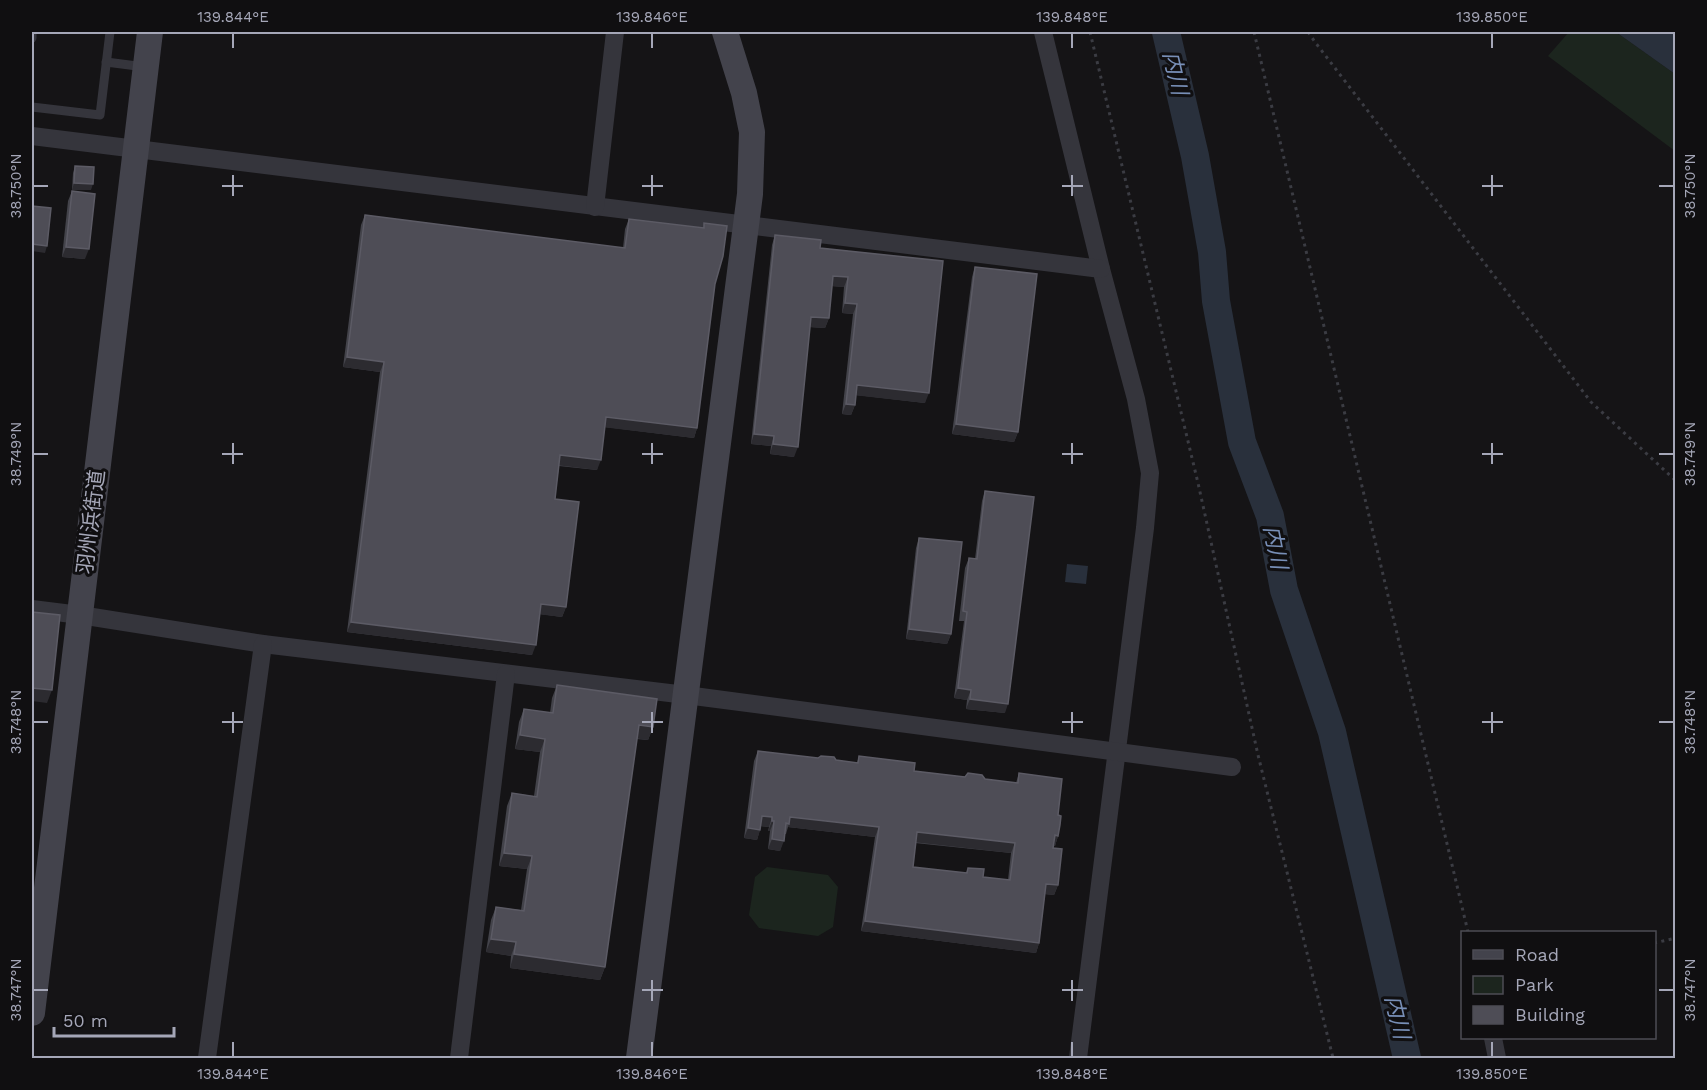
<svg xmlns="http://www.w3.org/2000/svg" width="1707" height="1090" font-family="'Work Sans','Noto Sans JP',sans-serif">
<rect width="100%" height="100%" fill="#151416"/>
<g fill="#1c251e">
<path d="M1569,32H1616L1675,74V151L1548,56Z"/>
<path d="M767,867L828,875L838,887L833,927L818,936L759,928L749,915L755,877Z"/>
</g>
<g fill="#29303c">
<path d="M1616,32H1675V74Z"/>
<path d="M1067,564L1088,566L1086,584L1065,582Z"/>
</g>
<g fill="none" stroke-linecap="round" stroke-linejoin="round">
<path stroke="#29303c" stroke-width="28" d="M1166,32L1195,156L1212,252L1216,301L1242,442L1270,516L1284,590L1332,732L1407,1058"/>
<g stroke="#3b3c43" stroke-width="3" stroke-dasharray="3 4.5" stroke-linecap="butt">
<path d="M1090,32L1198,483L1258,755L1333,1058"/>
<path d="M1254,32L1468,932"/>
<path d="M1308,32L1315,42L1591,402L1676,481"/>
<path d="M1654,943L1676,938"/>
</g>
<g stroke="#35353c" stroke-width="9">
<path d="M32,38V32"/>
<path d="M106,62L145,67"/>
<path d="M32,107L100,115L110,32"/>
</g>
<g stroke="#35353c" stroke-width="18">
<path d="M1043,32L1101,269L1136,399L1150,473L1145,528L1078,1058"/>
<path d="M32,136L1101,269"/>
<path d="M595,207L615,32"/>
<path d="M32,609L80,615L263,644L686,695L1232,767"/>
<path d="M1493,1038L1497,1058"/>
<path d="M207,1058L263,644"/>
<path d="M459,1058L506,674"/>
</g>
<g stroke="#43434c" stroke-width="26">
<path d="M32,1013L150,32"/>
<path d="M639,1058L750,194L752,132L744,93L725,32"/>
</g>
</g>
<g fill="#43434a" fill-rule="evenodd">
<path d="M75,166L91,190H72L73,173Z"/>
<path d="M72,191L85,259L62,257L68,201Z"/>
<path d="M365,215L623,248L625,229L629,219L703,228L704,223L715,284L697,428L694,438L605,427L597,470L559,466L555,499L566,607L562,617L540,614L532,655L347,632L380,372L343,367L361,225Z"/>
<path d="M775,235L820,248L943,261L925,403L856,395L855,405L851,415L842,414L853,314L842,313L844,287L832,286L829,318L825,328L810,327L794,457L770,454L771,446L751,444L772,245Z"/>
<path d="M975,267L1018,432L1014,442L952,434L972,277Z"/>
<path d="M985,491L1005,713L966,709L967,700L954,698L964,621H959L965,568L969,558L975,559L982,501Z"/>
<path d="M919,538L951,634L947,644L906,639L916,548Z"/>
<path d="M557,685L653,727L648,740L637,739L605,967L600,980L510,968L511,956L486,952L491,920L496,907L521,910L527,869L499,866L507,806L512,793L534,796L540,752L515,749L519,722L524,709L550,713L552,698Z"/>
<path d="M758,751L857,763L859,756L914,771L1016,783L1019,773L1058,815V836L1055,846H1054L1058,885L1054,895L1045,894L1039,943L1036,953L861,931L875,837L788,827L786,834H785L780,851L768,849L770,831H768L769,827L761,826L757,840L744,838L754,761ZM915,843L1011,853L1008,880L983,877L968,868L966,873L913,867Z"/>
</g>
<g fill="#2c2b30">
<path d="M74,183L93,184L91,190H72Z"/>
<path d="M32,244L47,246L45,253L32,251Z"/>
<path d="M66,247L89,249L85,259L62,257Z"/>
<path d="M833,276L848,277L844,287L829,286Z"/>
<path d="M845,303L857,304L853,314L842,313Z"/>
<path d="M811,317L829,318L825,328L808,327Z"/>
<path d="M347,357L384,362L380,372L343,367Z"/>
<path d="M857,385L929,393L925,403L853,395Z"/>
<path d="M846,404L855,405L851,415L842,414Z"/>
<path d="M606,417L697,428L694,438L602,427Z"/>
<path d="M956,424L1018,432L1014,442L952,434Z"/>
<path d="M754,434L774,436L771,446L751,444Z"/>
<path d="M773,444L798,447L794,457L770,454Z"/>
<path d="M560,455L601,460L597,470L556,465Z"/>
<path d="M541,604L566,607L562,617L537,614Z"/>
<path d="M351,622L536,645L532,655L347,632Z"/>
<path d="M909,629L951,634L947,644L906,639Z"/>
<path d="M32,688L52,690L47,703L32,701Z"/>
<path d="M958,688L971,690L967,700L954,698Z"/>
<path d="M970,699L1008,704L1005,713L966,709Z"/>
<path d="M639,725L653,727L648,740L634,738Z"/>
<path d="M520,735L545,739L540,752L515,749Z"/>
<path d="M762,816L772,817L769,827L758,826Z"/>
<path d="M790,817L879,827L875,837L788,827Z"/>
<path d="M772,821H774L770,831H768Z"/>
<path d="M748,828L760,830L757,840L744,838Z"/>
<path d="M917,832L1015,843L1011,853L913,842Z"/>
<path d="M1055,835L1058,836L1055,846L1051,845Z"/>
<path d="M772,839L784,841L780,851L768,849Z"/>
<path d="M504,853L532,856L527,869L499,866Z"/>
<path d="M1046,884L1058,885L1054,895L1043,894Z"/>
<path d="M865,921L1039,943L1036,953L861,931Z"/>
<path d="M491,939L516,942L511,956L486,952Z"/>
<path d="M514,954L605,967L600,980L510,968Z"/>
</g>
<g fill="#4e4d56" stroke="#5c5b65" stroke-width="1.5" fill-rule="evenodd">
<path d="M75,166L94,167L93,184L74,183Z"/>
<path d="M72,191L95,194L89,249L66,247Z"/>
<path d="M32,206L51,208L47,246L32,244Z"/>
<path d="M365,215L625,248L629,219L704,228V223L727,226L723,256L715,284L697,428L606,417L601,460L560,455L555,499L579,502L566,607L541,604L536,645L351,622L384,362L347,357Z"/>
<path d="M775,235L821,240L820,248L943,261L929,393L857,385L855,405L846,404L857,304L845,303L848,277L833,276L829,318L811,317L798,447L773,444L774,436L754,434Z"/>
<path d="M975,267L1037,274L1018,432L956,424Z"/>
<path d="M32,438H33L32,458Z"/>
<path d="M985,491L1034,497L1008,704L970,699L971,690L958,688L967,612L963,611L969,558L977,559Z"/>
<path d="M919,538L962,542L951,634L909,629Z"/>
<path d="M32,612L60,615L52,690L32,688Z"/>
<path d="M557,685L657,699L653,727L639,725L605,967L514,954L516,942L491,939L496,907L524,911L532,856L504,853L512,793L537,797L545,739L520,735L524,709L553,713Z"/>
<path d="M758,751L818,758L821,756L834,757L836,760L858,763L859,756L915,763L914,771L965,777L968,773L982,775L985,779L1018,783L1019,773L1062,779L1058,815L1061,816L1060,825L1058,836L1055,835L1053,848L1062,849L1058,885L1046,884L1039,943L865,921L879,827L790,817L789,824L786,823L784,841L772,839L774,821H772V817L762,816L760,830L748,828ZM917,832L1015,843L1010,880L983,877L984,869L968,868L967,873L913,867Z"/>
</g>
<path fill="none" stroke="#a5a7b8" stroke-width="2" d="M233,33V48M652,33V48M1072,33V48M1492,33V48M233,175V196M652,175V196M1072,175V196M1492,175V196M33,186H48M222,186H243M642,186H663M1062,186H1083M1482,186H1503M1659,186H1674M233,443V464M652,443V464M1072,443V464M1492,443V464M33,454H48M222,454H243M642,454H663M1062,454H1083M1482,454H1503M1659,454H1674M233,712V733M652,712V733M1072,712V733M1492,712V733M33,722H48M222,722H243M642,722H663M1062,722H1083M1482,722H1503M1659,722H1674M652,980V1001M1072,980V1001M33,990H48M642,990H663M1062,990H1083M1659,990H1674M233,1042V1057M652,1042V1057M1072,1042V1057M1492,1042V1057"/>
<g text-anchor="middle" stroke-width="6" stroke-linejoin="round" paint-order="stroke">
<g font-size="21" fill="#a5a7b8" stroke="#100f11">
<text transform="translate(91 522) rotate(-83)" y="7">羽州浜街道</text>
</g>
<g font-size="22" font-style="italic" fill="#788fb7" stroke="#100f11">
<text transform="translate(1176 73) rotate(77)" y="8">内川</text>
<text transform="translate(1276 547) rotate(79)" y="8">内川</text>
<text transform="translate(1398 1017) rotate(77)" y="8">内川</text>
</g>
</g>
<rect width="1707" height="1090" fill="none" stroke="#100f11" stroke-width="66"/>
<rect x="1461" y="931" width="195" height="108" fill="#100f11" stroke="#4c4c54" stroke-width="1.5"/>
<rect x="1473" y="950" width="30" height="9" fill="#43434c" stroke="#4c4c54" stroke-width="1.5"/>
<text x="1515" y="961" font-size="18" fill="#a5a7b8">Road</text>
<rect x="1473" y="976" width="30" height="18" fill="#1c251e" stroke="#4c4c54" stroke-width="1.5"/>
<text x="1515" y="991" font-size="18" fill="#a5a7b8">Park</text>
<rect x="1473" y="1006" width="30" height="18" fill="#4e4d56" stroke="#4c4c54" stroke-width="1.5"/>
<text x="1515" y="1021" font-size="18" fill="#a5a7b8">Building</text>
<path d="M54 1027v9h120v-9" fill="none" stroke="#a5a7b8" stroke-width="3"/>
<text x="63" y="1027" font-size="18" fill="#a5a7b8" stroke="#100f11" stroke-width="4.5" paint-order="stroke">50 m</text>
<rect x="33" y="33" width="1641" height="1024" fill="none" stroke="#a5a7b8" stroke-width="2"/>
<g font-size="15" text-anchor="middle" fill="#a5a7b8">
<text x="233" y="22">139.844°E</text>
<text x="652" y="22">139.846°E</text>
<text x="1072" y="22">139.848°E</text>
<text x="1492" y="22">139.850°E</text>
<text transform="translate(16 186) rotate(-90)" y="5">38.750°N</text>
<text transform="translate(1690 186) rotate(-90)" y="5">38.750°N</text>
<text transform="translate(16 454) rotate(-90)" y="5">38.749°N</text>
<text transform="translate(1690 454) rotate(-90)" y="5">38.749°N</text>
<text transform="translate(16 722) rotate(-90)" y="5">38.748°N</text>
<text transform="translate(1690 722) rotate(-90)" y="5">38.748°N</text>
<text transform="translate(16 990) rotate(-90)" y="5">38.747°N</text>
<text transform="translate(1690 990) rotate(-90)" y="5">38.747°N</text>
<text x="233" y="1079">139.844°E</text>
<text x="652" y="1079">139.846°E</text>
<text x="1072" y="1079">139.848°E</text>
<text x="1492" y="1079">139.850°E</text>
</g>
</svg>
